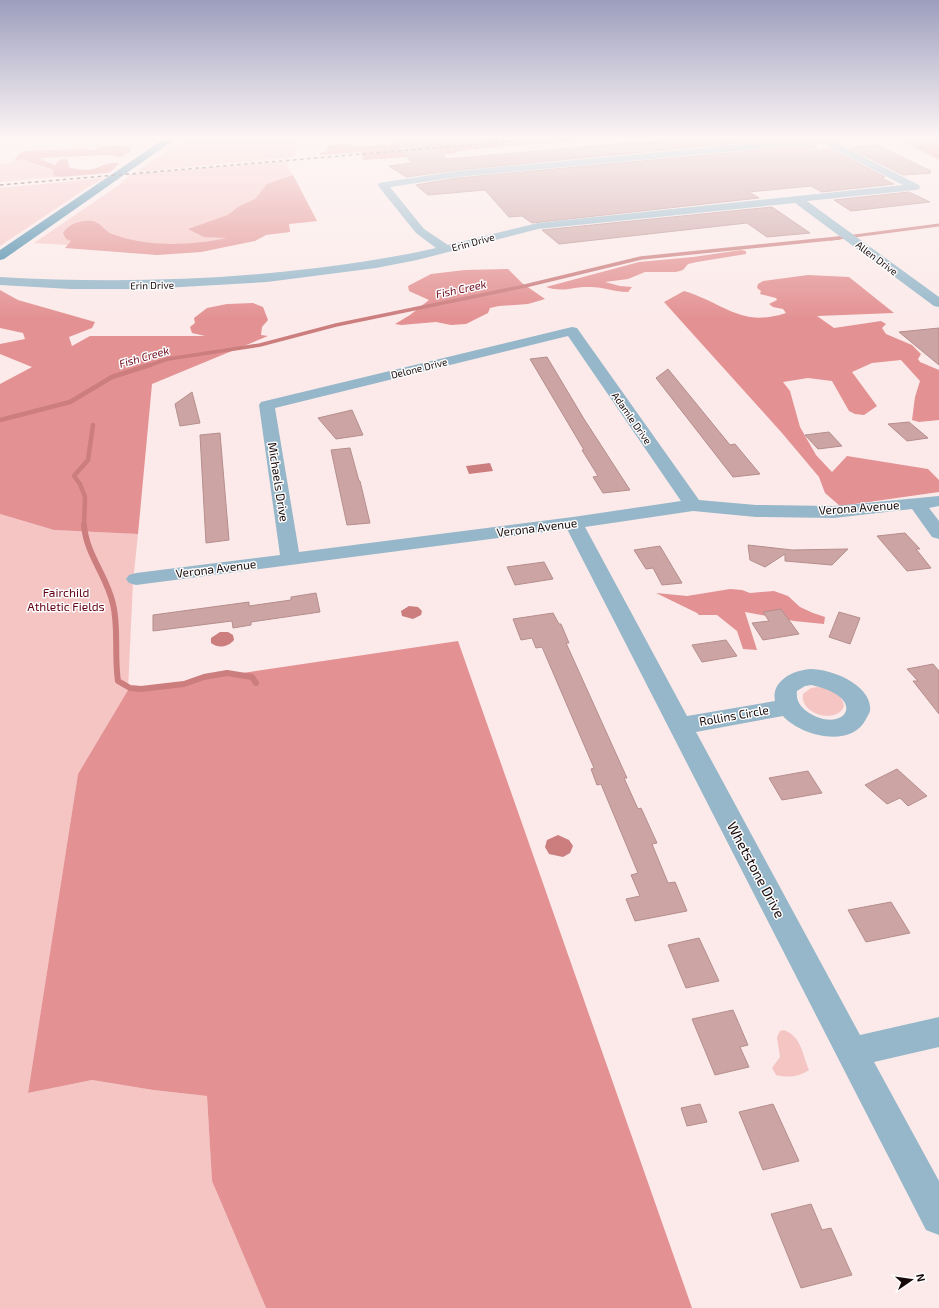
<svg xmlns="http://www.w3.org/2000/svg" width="939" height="1308" font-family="'Exo 2',sans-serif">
<rect width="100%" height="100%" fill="#fbeae9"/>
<g fill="#f5c5c4">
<path d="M188,137H297L295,155L293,157L136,172Z"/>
<path d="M22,159L50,170L81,171L88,174L0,182V164H4Z"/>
<path d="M290,161L287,164L317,221L289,224L290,232L239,237L238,241L154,250L34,243L119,185L131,174Z"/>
<path d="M105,178L88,187L0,246V188Z"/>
<path d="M0,514L54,530L138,534L133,582L128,690L78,774L28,1093L92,1080L153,1090L207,1096L212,1181L266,1308H0Z"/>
<path d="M817,687C829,688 842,693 844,706C837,725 799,714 803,694L811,688Z"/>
<path d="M784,1030C802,1037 802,1054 809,1070C799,1077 788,1078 776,1075L772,1068L780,1057L777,1037L780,1031Z"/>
</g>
<g fill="#e39192">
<path d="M477,137H623L463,150L455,153L434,155L363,160L361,152L320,155V153L326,151L328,146L344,143L355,147Z"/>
<path d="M894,137H939V160Z"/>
<path d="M115,145L131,148L130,152L121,157L110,155L38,158L55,165L59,160L67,158L70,168C77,169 86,171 93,169C103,166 108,162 119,163L114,169L108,173L62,177L54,176L53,170L22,159L14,161L19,153L25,151L80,149L95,150L99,147Z"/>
<path d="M293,175L317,221L289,224L290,232L266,235L255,241L201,252L157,255L65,248L71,241L66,239L63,233C69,224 80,220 92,221C99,222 102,227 107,231C110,234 116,235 121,237C153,247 194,245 227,238L204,237L188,229L228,215L238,207L255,199L267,184Z"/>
<path d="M741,250L746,251V254L697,262L688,264L683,270L676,272H645L628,279L605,282L620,286L632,287L628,292C615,292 603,287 590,287C573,286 565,293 546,287L639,262L693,257Z"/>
<path d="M508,269L522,283L545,299L528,304L499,306L490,308L488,313L466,324L451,325L436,322L401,325L395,324L410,315L429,300L409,291L408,286L431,274L465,270Z"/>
<path d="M808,275L849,277L894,313L817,316L834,328L881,321L886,324L882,328L886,334L912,345L921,354L918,359L920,362L939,370V420L919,422L912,420L915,397L920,381L901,360L872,363L852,372L877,406L864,415L855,414L849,411L832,381L808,378L783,382L790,391L800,427L816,455L832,472L847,456L928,469L939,480V492L840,506L825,493L819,477L782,433L664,302L684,291C724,303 741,328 786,313L783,309L773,307L769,304L777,300L776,298L760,294L761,291L757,288L758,284L763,281Z"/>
<path d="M0,290L18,300L95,322L92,328L69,337L72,346L90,336H205L192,333L190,327L195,323L194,318L207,308L227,304L253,303L263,307L268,320L262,327L261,335L268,336L152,384L138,534L54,530L0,514V384L32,367L0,354V344L25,339L23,333L0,328Z"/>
<path d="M730,589L742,590L750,593L774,591L788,596L800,607L813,613L825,617L824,624L794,621L745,612L757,650L743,649L737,631L717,615H699L697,613L656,593L687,596Z"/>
<path d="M458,641L692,1308H266L212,1181L207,1096L153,1090L92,1080L28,1093L78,774L128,690Z"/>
</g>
<g fill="#cc7d7e">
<path d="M490,463L493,471L469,474L466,466Z"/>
<path d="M409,606L418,607L422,611L421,615L413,619L402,616L401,611Z"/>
<path d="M220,632H228L233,635L234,640C228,647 219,649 211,643V638Z"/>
<path d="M558,835L569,840L573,846L570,853L563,857L549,854L545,847L547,840Z"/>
</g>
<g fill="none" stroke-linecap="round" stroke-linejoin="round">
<path stroke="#cc7d7e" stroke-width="3" d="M831,239L939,225"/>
<path stroke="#cc7d7e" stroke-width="3.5" d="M147,366L168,359L260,345L336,325L525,286L641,258L839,238"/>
<g stroke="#cc7d7e" stroke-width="4.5">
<path d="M0,420L70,402L112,377L150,365"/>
<path d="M84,526L85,497L80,484L74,476L88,460L93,425"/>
</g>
<path stroke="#cc7d7e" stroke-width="6" d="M84,525C86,554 107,576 113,604C119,629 114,655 118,681L130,688L141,689L184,684L204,677L227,673L252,677L256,683"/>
</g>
<g fill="#cda4a4" stroke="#b58e8d">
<path d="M414,137H428L447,159L698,137H799L457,170L406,177L389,166L412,163L391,139Z"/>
<path d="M816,145V151L831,149L885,177L881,178L894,184L822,192L811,186L749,192L759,198L532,223L522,216L509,217L485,190L428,195L416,185L457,178Z"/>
<path d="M877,145L931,171H928L931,173L903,175L849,148Z"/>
<path d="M909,192L930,202L851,211L834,200Z"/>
<path d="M772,207L810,233L767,237L747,223L559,244L542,230Z"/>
<path d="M939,328V365L899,332Z"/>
<path d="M547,357L584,419L630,490L603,493L593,477L598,476L582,450H584L530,359Z"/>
<path d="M668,369L730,445L735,444L760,474L733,477L656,378Z"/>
<path d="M192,392L200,423L180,426L175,404Z"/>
<path d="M352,410L363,435L336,439L318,418Z"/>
<path d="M909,422L928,438L907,441L888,424Z"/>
<path d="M829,432L842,446L818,449L805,435Z"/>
<path d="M220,433L229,540L206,543L200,435Z"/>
<path d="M350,448L359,481H360L370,523L347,525L331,450Z"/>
<path d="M905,533L920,549H916L931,568L907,571L877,536Z"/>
<path d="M748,545L792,550L848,549L832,565L785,561V554L765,567L750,560Z"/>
<path d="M660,546L682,583L662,585L653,568L646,569L634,550Z"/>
<path d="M544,562L553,579L515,585L507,567Z"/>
<path d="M316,593L320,612L251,622V625L233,628L232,621L153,631V615L249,602V606L291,600V597Z"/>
<path d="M781,609L799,634L763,640L752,623L769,621L763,612Z"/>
<path d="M839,612L860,618L850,644L829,637Z"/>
<path d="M553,613L559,624H561L569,643H566L627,778H624L638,809L641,808L657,843L652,844L668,883L675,882L687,911L635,921L626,899L640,896L631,875L638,873L601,784L597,785L591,769L594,768L542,647L536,648L532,638L521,640L513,619Z"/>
<path d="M726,640L737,656L702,662L692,645Z"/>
<path d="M933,664L939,671V714L913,681H918L907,669Z"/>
<path d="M897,769L918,788L927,796L908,806L900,798L887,804L865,785Z"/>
<path d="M808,771L822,793L782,800L769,778Z"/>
<path d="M891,902L910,933L866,942L848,910Z"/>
<path d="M699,938L719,981L686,988L668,945Z"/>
<path d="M733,1010L748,1045L740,1047L749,1067L715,1075L692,1019Z"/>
<path d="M700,1104L707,1122L687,1126L681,1108Z"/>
<path d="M773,1104L799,1161L763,1170L739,1112Z"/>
<path d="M811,1204L822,1230L831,1228L852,1275L801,1288L771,1214Z"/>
</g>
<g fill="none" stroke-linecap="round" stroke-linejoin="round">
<g fill="#96b7c9" fill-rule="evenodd">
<path d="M819,137H857L853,140L834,142L919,185L920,187L919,189L915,190L807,201L939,297V307L934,306L795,203L538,229L417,260L376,268L267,282L146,289H71L0,285V277C106,283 211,281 317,268C357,263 397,257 436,248L416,233L379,187L378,185L379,183L457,171ZM822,143L903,185L538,223L448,245L424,229L390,187L457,177Z"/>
<path d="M572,327L577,328L699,500L756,505L834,506L939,496V506L929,508L939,521V539L932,537L912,509L834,518L756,517L693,511L585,527L687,716L775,701C771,681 793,670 811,669C831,669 873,685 870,711C869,714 867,717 866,719C851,749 801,736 783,716L696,732L860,1035L939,1017V1047L874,1062L939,1181V1235L926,1230L567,529L136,585L129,583L126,579L129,575L136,573L280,555L259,405L261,402ZM568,336L681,501L573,517L299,552L275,408ZM811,685C873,698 842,738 805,710C799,705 796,699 797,691L805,686Z"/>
</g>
<path fill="#4587a8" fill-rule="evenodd" d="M167,137H178L4,259L0,260V250Z"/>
<path stroke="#4c3e3e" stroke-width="1.5" stroke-dasharray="3.5 3.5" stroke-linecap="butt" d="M0,185L562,137"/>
</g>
<linearGradient id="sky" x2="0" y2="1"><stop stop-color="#9d9ebe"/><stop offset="0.43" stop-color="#fdf6f5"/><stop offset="1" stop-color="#fdf6f5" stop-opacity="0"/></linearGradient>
<rect width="939" height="320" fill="url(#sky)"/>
<g text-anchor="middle" stroke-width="3" stroke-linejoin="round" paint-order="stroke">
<g font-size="10" fill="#17090a" stroke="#fcfcfc">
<text transform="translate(473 242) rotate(-15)" y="4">Erin Drive</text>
<text transform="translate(877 258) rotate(37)" y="4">Allen Drive</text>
<text transform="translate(152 285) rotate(-1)" y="4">Erin Drive</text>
<text transform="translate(419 368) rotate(-14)" y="4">Delone Drive</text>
<text transform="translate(632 418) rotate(55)" y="4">Adamle Drive</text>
</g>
<g font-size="11" font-style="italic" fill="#6d0a1c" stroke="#fcfcfc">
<text transform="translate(461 289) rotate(-12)" y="4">Fish Creek</text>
<text transform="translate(144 357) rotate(-16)" y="4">Fish Creek</text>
</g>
<g font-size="12" fill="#17090a" stroke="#fcfcfc">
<text transform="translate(278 482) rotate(81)" y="4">Michaels Drive</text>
<text transform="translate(859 508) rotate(-4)" y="4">Verona Avenue</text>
<text transform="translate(537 528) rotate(-7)" y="4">Verona Avenue</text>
<text transform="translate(216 569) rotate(-7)" y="4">Verona Avenue</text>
<text transform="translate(734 716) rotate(-10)" y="4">Rollins Circle</text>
</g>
<g font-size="12" fill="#640015" stroke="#fcfcfc">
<text x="66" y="597">Fairchild<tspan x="66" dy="14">Athletic Fields</tspan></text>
</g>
<g font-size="14" fill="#17090a" stroke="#fcfcfc">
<text transform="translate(756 870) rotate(62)" y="5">Whetstone Drive</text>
</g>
</g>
<g transform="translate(911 1280) rotate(77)" stroke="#fcfcfc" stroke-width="3" paint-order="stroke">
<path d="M0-3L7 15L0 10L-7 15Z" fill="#17090a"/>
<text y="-6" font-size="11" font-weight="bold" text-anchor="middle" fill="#17090a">N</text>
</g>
</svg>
